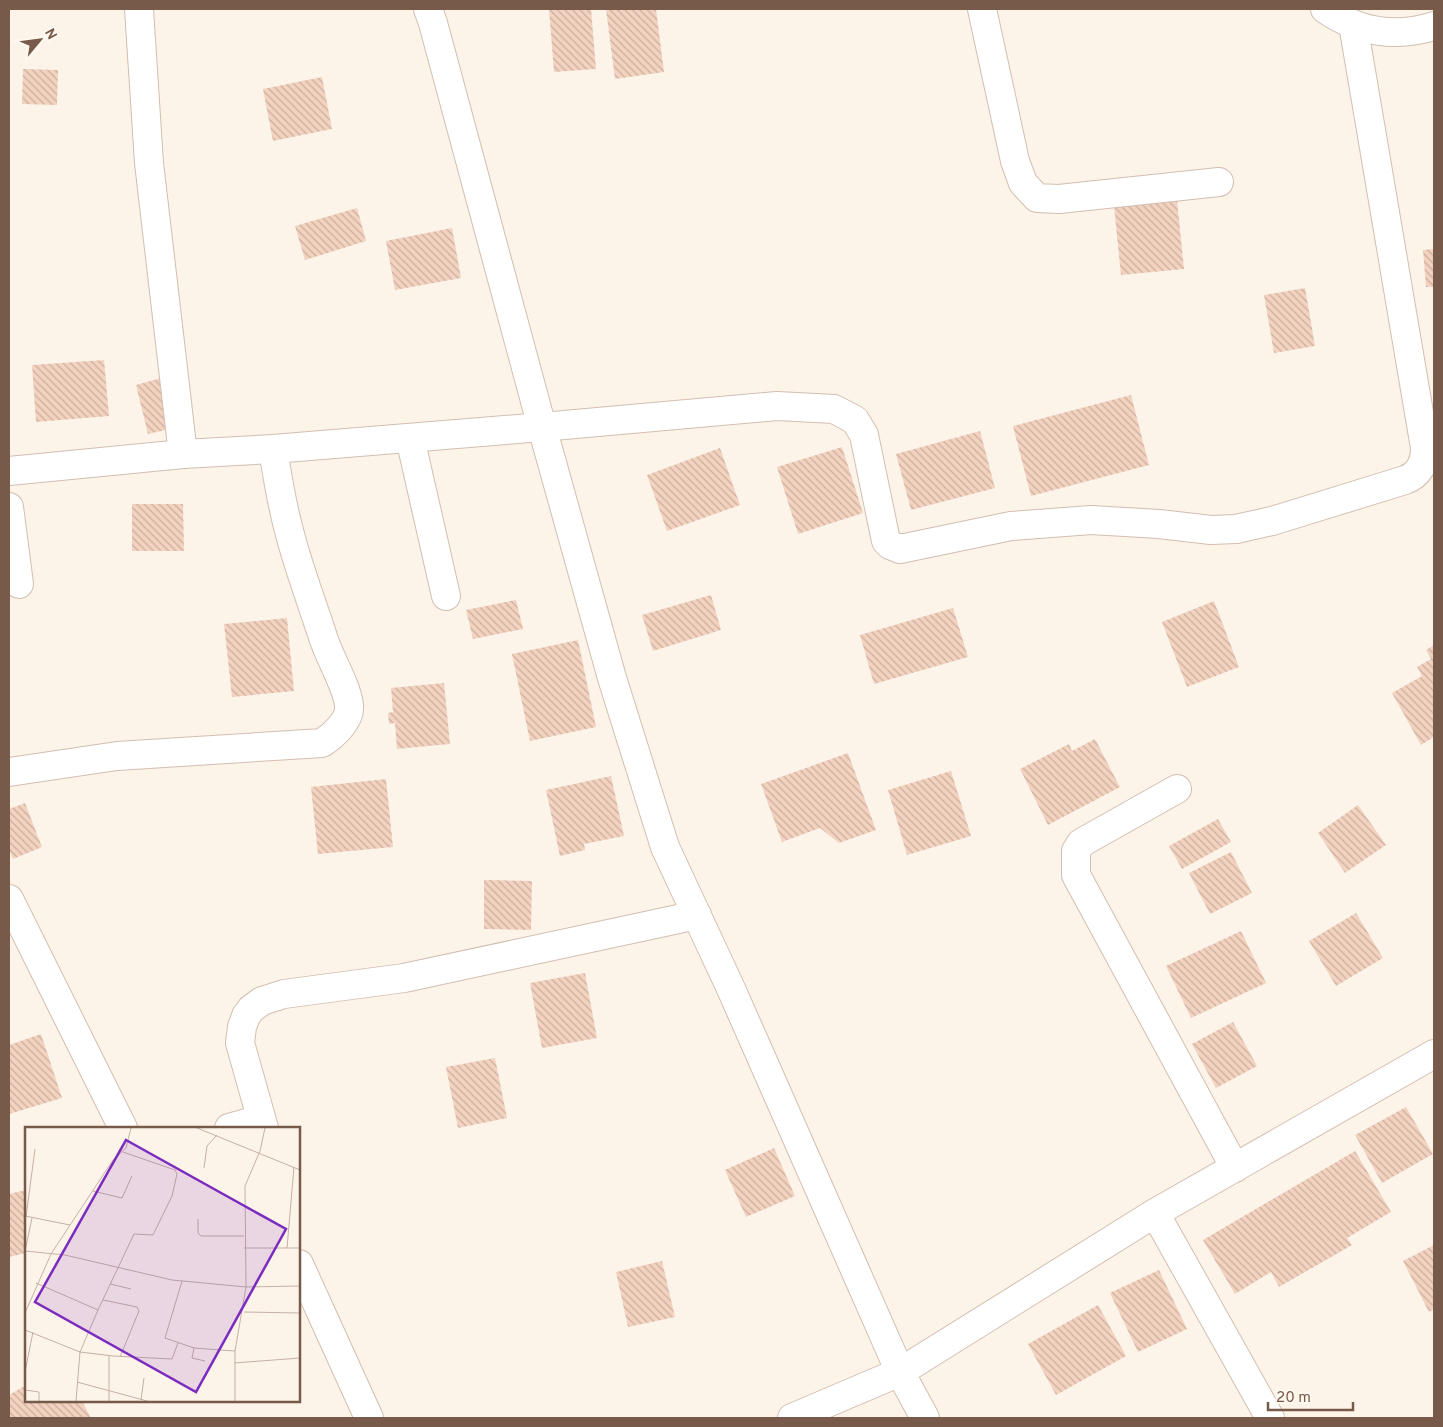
<svg xmlns="http://www.w3.org/2000/svg" width="1443" height="1427" font-family="Overpass,sans-serif">
<defs>
<pattern id="building-back-hatch" width="6" height="6" patternUnits="userSpaceOnUse" patternTransform="scale(1.25)"><rect width="6" height="6" fill="#f3d3c0"/><path d="M-1 5l2 2M0 0l6 6M5-1l2 2" fill="none" stroke="#caae9e"/></pattern>
</defs>
<rect width="100%" height="100%" fill="#fdf4e9"/>
<g fill="url(#building-back-hatch)">
<path d="M549,9H591L596,69L554,72Z"/>
<path d="M606,9H656L664,72L615,79Z"/>
<path d="M23,69L58,70L57,105L22,104Z"/>
<path d="M322,77L332,129L273,141L263,89Z"/>
<path d="M1177,200L1184,269L1121,275L1114,206Z"/>
<path d="M357,208L366,241L305,260L295,226Z"/>
<path d="M452,228L461,278L395,290L386,241Z"/>
<path d="M1434,249V287H1426L1423,250Z"/>
<path d="M1305,288L1315,346L1274,353L1264,295Z"/>
<path d="M104,360L109,416L36,422L32,365Z"/>
<path d="M161,378L174,428L148,434L136,385Z"/>
<path d="M1131,395L1149,465L1031,496L1013,426Z"/>
<path d="M980,431L995,488L911,510L896,454Z"/>
<path d="M842,447L863,513L798,534L777,467Z"/>
<path d="M720,448L740,505L667,531L647,475Z"/>
<path d="M132,504H183L184,551H132Z"/>
<path d="M711,595L721,630L653,651L642,615Z"/>
<path d="M516,600L523,629L473,639L466,610Z"/>
<path d="M1214,601L1239,667L1187,687L1162,622Z"/>
<path d="M953,608L968,657L874,684L860,635Z"/>
<path d="M287,618L294,691L232,697L224,624Z"/>
<path d="M578,640L596,727L530,741L512,654Z"/>
<path d="M1434,645V737L1421,745L1392,693L1422,676L1417,667L1431,659L1426,650Z"/>
<path d="M444,683L450,744L397,749L395,723L389,724L388,713L393,712L391,688Z"/>
<path d="M1095,739L1120,787L1048,825L1020,769L1069,744L1072,751Z"/>
<path d="M848,753L876,830L839,843L820,828L782,842L761,784Z"/>
<path d="M951,771L971,836L907,855L888,790Z"/>
<path d="M611,776L624,836L584,844L585,850L560,856L546,790Z"/>
<path d="M386,779L393,847L318,854L311,787Z"/>
<path d="M25,803L42,847L13,859L9,850V809Z"/>
<path d="M1358,805L1386,845L1345,873L1318,833Z"/>
<path d="M1218,819L1231,842L1182,869L1169,846Z"/>
<path d="M1231,852L1252,893L1210,914L1189,873Z"/>
<path d="M484,880L532,881L531,930L484,929Z"/>
<path d="M1356,913L1383,958L1336,986L1309,941Z"/>
<path d="M1241,931L1266,983L1191,1018L1166,966Z"/>
<path d="M585,973L597,1038L542,1048L530,983Z"/>
<path d="M1233,1022L1257,1066L1216,1088L1192,1044Z"/>
<path d="M41,1034L62,1098L9,1114V1045Z"/>
<path d="M495,1058L507,1118L458,1128L446,1067Z"/>
<path d="M1406,1107L1433,1154L1382,1183L1355,1135Z"/>
<path d="M774,1148L795,1196L746,1217L725,1170Z"/>
<path d="M1355,1151L1391,1212L1347,1238L1352,1245L1279,1287L1271,1272L1235,1294L1203,1240Z"/>
<path d="M26,1190V1253L9,1257V1194Z"/>
<path d="M1434,1245V1309L1429,1312L1403,1261Z"/>
<path d="M662,1261L675,1317L628,1327L616,1272Z"/>
<path d="M1159,1270L1187,1329L1138,1352L1110,1293Z"/>
<path d="M1098,1305L1126,1356L1056,1395L1028,1344Z"/>
<path d="M26,1385V1401H82L91,1418H9V1395Z"/>
</g>
<g fill="none" stroke-linecap="round" stroke-linejoin="round">
<g stroke="#d2beb0" stroke-width="30">
<g id="street">
<path d="M139,9L149,163L183,454"/>
<path d="M428,9L433,23L542,427L612,678L665,847L732,991L900,1372L925,1418"/>
<path d="M982,9L1015,161L1023,183L1037,198L1059,199L1219,182"/>
<path d="M1325,9C1358,32 1396,38 1434,26"/>
<path d="M410,438L446,596"/>
<path d="M9,471L183,454L273,449L542,427L777,406L834,409L855,420L864,435L886,541L890,545L900,549L1011,526L1091,520L1159,524L1211,530L1236,529L1272,521L1405,480C1419,475 1425,463 1425,448L1353,24"/>
<path d="M9,507L19,584"/>
<path d="M9,772L117,756L322,743C333,736 351,720 349,705C347,686 329,657 323,637C309,594 292,550 283,505C279,487 276,468 273,449"/>
<path d="M1177,789L1081,843L1076,851V875L1235,1168"/>
<path d="M9,899L123,1128"/>
<path d="M229,1128L261,1119"/>
<path d="M264,1128L240,1043L242,1027L246,1016L251,1009L262,1001L284,994L404,978L697,915"/>
<path d="M1155,1213L1270,1418"/>
<path d="M299,1264L369,1418"/>
<path d="M792,1418L900,1372L1155,1213L1434,1054"/>
</g>
</g>
<use href="#street" stroke="#fff" stroke-width="28"/>
</g>
<g transform="translate(25 1127)">
<rect width="275" height="275" fill="#fdf4e9"/>
<path fill="none" stroke="#c4b1a5" stroke-width="1" d="M172,1L275,43M179,41L182,19L192,8M68,64L97,71L107,49M0,89L45,98M1,90L10,22M173,92V106L176,109H219M219,121H275M262,121L269,40M0,124L40,128L147,153L221,160L275,159M0,124L7,91M157,154L140,211L169,221L210,224M11,156L73,183M85,157L106,162M78,173L112,180L114,184L95,230M219,185L275,186M0,186L26,127L88,33L101,21L106,1M0,203L55,225L88,229L147,232L153,216M169,221L167,231L180,234M209,236L275,231M0,245L8,205M52,255L122,274M0,263L14,265V274M116,273L119,251M51,274L55,225L73,183L109,107L128,108L147,69L152,47L150,43L98,25M84,274V229M210,274V224L221,160L220,59L235,24L240,1"/>
<path fill="#7b2cbf" fill-opacity="0.15" stroke="#7b2cbf" stroke-width="2.5" d="M101,13L261,102L171,265L10,175Z"/>
<rect width="275" height="275" fill="none" stroke="#785a4b" stroke-width="2.5"/>
</g>
<rect width="1443" height="1427" fill="none" stroke="#785a4b" stroke-width="20"/>
<g transform="translate(40 40) rotate(61)" stroke="#fff8ef" stroke-width="4" paint-order="stroke">
<path d="M0-4L9 19L0 12L-9 19Z" fill="#785a4b"/>
<text y="-8" font-size="14" font-weight="bold" text-anchor="middle" fill="#785a4b">N</text>
</g>
<path d="M1268 1402v8h85v-8" fill="none" stroke="#785a4b" stroke-width="2.5"/>
<text x="1276" y="1402" font-size="15" fill="#785a4b" stroke="#fff8ef" stroke-width="4" paint-order="stroke">20 m</text>
</svg>
